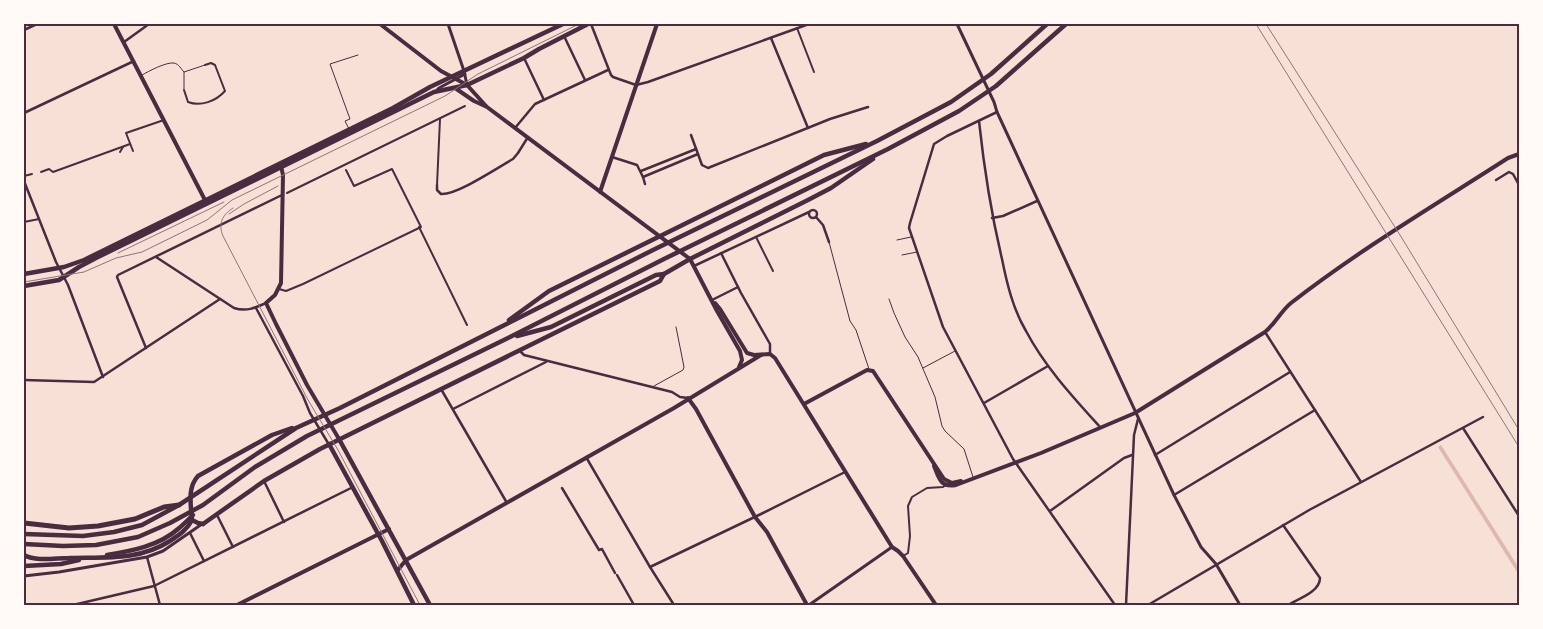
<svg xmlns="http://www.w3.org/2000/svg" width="1543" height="629" font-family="'Fira Sans',sans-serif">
<rect width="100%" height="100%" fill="#f7e1d7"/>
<path fill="#dcb8b0" d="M1441,445L1519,568V575L1438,447Z"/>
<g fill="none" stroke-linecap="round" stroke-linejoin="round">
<g stroke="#4a2c40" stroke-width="1">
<path d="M142,75C149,71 166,62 174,63C179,64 181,69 184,72"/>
<path d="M184,89V72L205,65"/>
<path d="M349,129L345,121L350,119L330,64L358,55"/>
<path d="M897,240L911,237"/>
<path d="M829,242L850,321L856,330L869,369"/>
<path d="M902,255L917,252"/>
<path d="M889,299L894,313L905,337L918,357L935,397L942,426L945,431L964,449L973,477"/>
<path d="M923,368L955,351"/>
<path d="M654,386L683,370L684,367L676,327"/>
</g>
<g stroke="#4a2c40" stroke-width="2">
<path d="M797,28L814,72"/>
<path d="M184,90L188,102C201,107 216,101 225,91L215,65L211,63L205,65"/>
<path d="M133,151L126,133L164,120"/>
<path d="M120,152L123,147"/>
<path d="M41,172L49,169L53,172L130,144"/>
<path d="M24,176L32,174"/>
<path d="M437,185L440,119"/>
<path d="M287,193L465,106"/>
<path d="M24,222L39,219"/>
<path d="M419,227L467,325"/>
<path d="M756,237L773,271"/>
<path d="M279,289L286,291L303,284L421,227L392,169L354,186L346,170"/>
<path d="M903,556L908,553L910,536L908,506L912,497L927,488L943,487L946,485"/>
</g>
<g stroke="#4a2c40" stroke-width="2.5">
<path d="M591,24L611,75L613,77L636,85L648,82L809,24"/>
<path d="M24,30L37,24"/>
<path d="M564,36L585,80"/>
<path d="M771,38L808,128"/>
<path d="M124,42L149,24"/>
<path d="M524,58L544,100"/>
<path d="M997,112L947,136L934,144L910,223L909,228L943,327L1013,459L1115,605"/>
<path d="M24,113L134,61"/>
<path d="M979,121C984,168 991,213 1002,259C1007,284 1013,309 1026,331C1045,367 1073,397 1100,427"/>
<path d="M515,128L535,104L608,70"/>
<path d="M691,135L702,165L708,168L830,119L868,107"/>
<path d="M612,157L637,165L643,177L645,184"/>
<path d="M641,171L696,149"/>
<path d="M643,177L698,154"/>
<path d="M1496,180L1509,172L1513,174L1519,185"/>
<path d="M24,181L56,262L68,285L103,377"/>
<path d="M437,185V190L441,194C457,195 497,168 513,159L518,153L528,137"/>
<circle cx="813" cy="214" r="4"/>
<path d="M816,217L823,225L829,242"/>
<path d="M992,218L1003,216L1037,201"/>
<path d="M721,253L741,293L770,344V353"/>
<path d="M156,257L234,308C246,312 255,308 266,303"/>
<path d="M694,266L809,212"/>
<path d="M712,300L738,287"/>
<path d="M256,308L303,396L310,413L328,443"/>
<path d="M1265,332L1361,482"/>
<path d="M146,348L117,277L118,275L282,195"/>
<path d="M520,351L524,355L672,392L680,397L688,398"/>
<path d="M24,380L94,382L220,299"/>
<path d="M441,389L507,503"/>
<path d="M984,403L1048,366"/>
<path d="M453,409L546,362"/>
<path d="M1463,428L1519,516"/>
<path d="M1155,455L1290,372"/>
<path d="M586,457L650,567L674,605"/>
<path d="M264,481L284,522"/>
<path d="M562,488L599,550L602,549L615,573"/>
<path d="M1174,495L1315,410"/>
<path d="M1050,511L1124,458L1132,455"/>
<path d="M217,515L233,547"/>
<path d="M1283,525L1320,578C1320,592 1298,599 1288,605"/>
<path d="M190,533L204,561"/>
<path d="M147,557L160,605"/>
<path d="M650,567L761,514L845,472"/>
<path d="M617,575L634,605"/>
<path d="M73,605L154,586L353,487"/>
<path d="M1126,605L1134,435L1138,419"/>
<path d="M1148,605L1311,509L1483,417"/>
</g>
<g stroke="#4a2c40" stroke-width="3">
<path d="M448,24L464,71L467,85"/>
<path d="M957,24L994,102L997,112L1174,495L1201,547L1216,564L1240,605"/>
<path d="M437,90L439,88L465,74"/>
<path d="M24,576L59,572L147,557L163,551L202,524"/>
<path d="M809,605L892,547"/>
</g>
<g stroke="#4a2c40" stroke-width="4">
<path d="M114,24L206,202"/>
<path d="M380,24L441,71L467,85L486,106"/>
<path d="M455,88L474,101L487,107L690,259L717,311L740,351L742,360L739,367"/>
<path d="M281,166L283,175L281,283L275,295L266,303L276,324L307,385L339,439"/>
<path d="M600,192L657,24"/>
<path d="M715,303L720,309L747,353L754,355L770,354L775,358L892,547L898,551L903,556L936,605"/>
<path d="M688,398L696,409L755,517L767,532L807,605"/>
<path d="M804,404L867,370L873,371L944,479L952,483L961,481"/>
<path d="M934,466C939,478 940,488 956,485L1041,453L1135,413L1265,332C1275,324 1281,311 1291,303C1359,250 1435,205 1508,158L1519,154"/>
<path d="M397,571L406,560L674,408L761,355"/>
<path d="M237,605L389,529"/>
</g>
<g stroke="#4a2c40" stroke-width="4.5">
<path d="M24,274L64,267L84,260L393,108L430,87L563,24"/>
<path d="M24,286L59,280L79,267L96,258L434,92L467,85L524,58L539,49L588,24"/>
<path d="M339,439L430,605"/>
<path d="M329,444L382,541L414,605"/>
<path d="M203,524L264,481L320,449L660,281L664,274L690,259"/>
</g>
<g stroke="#4a2c40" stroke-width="4.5">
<path d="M690,259L808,200L831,188L873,159"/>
<path d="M509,320L549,291L824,155L866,144"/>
<path d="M517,336L551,327L656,275L664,274"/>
<path d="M192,520L198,523L203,524"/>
<path d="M24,534L83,536L114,532L142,525L179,505L296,428L340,408L653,250L877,141L951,102L991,74L1047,24"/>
<path d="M24,544L63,546L96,545L138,537L170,523L203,505L255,467L307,436L506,339L664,259L888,149L959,111L996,86L1066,24"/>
<path d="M24,555C37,562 55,558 69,558C106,557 138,561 170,541C179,535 187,530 192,520C191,505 187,488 198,476L272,435L292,428"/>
<path d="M107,555C131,551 159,546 178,529C183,525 188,520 193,515"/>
<path d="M24,566L61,564L79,560"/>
</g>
<path stroke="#4a2c40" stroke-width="5" d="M24,523L69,528L98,526L135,519L164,507L179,505"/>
<g stroke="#8f747c" stroke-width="1">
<path d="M233,208C222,215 218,224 223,236L308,400L338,450L420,605"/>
<path d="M229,214L244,204L278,186"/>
<path d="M118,253L224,202"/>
<path d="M24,282L84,272L116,258L142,252L207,220L232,200L445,96L478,74L579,24"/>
</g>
<g stroke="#8f747c" stroke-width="1">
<path d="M1256,24L1519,447"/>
<path d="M1266,24L1400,235L1519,430"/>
</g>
</g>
<rect width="1543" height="629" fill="none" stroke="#fffaf5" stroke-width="50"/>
<rect x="25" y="25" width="1493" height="579" fill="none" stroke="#4a2c40" stroke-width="2"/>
</svg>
